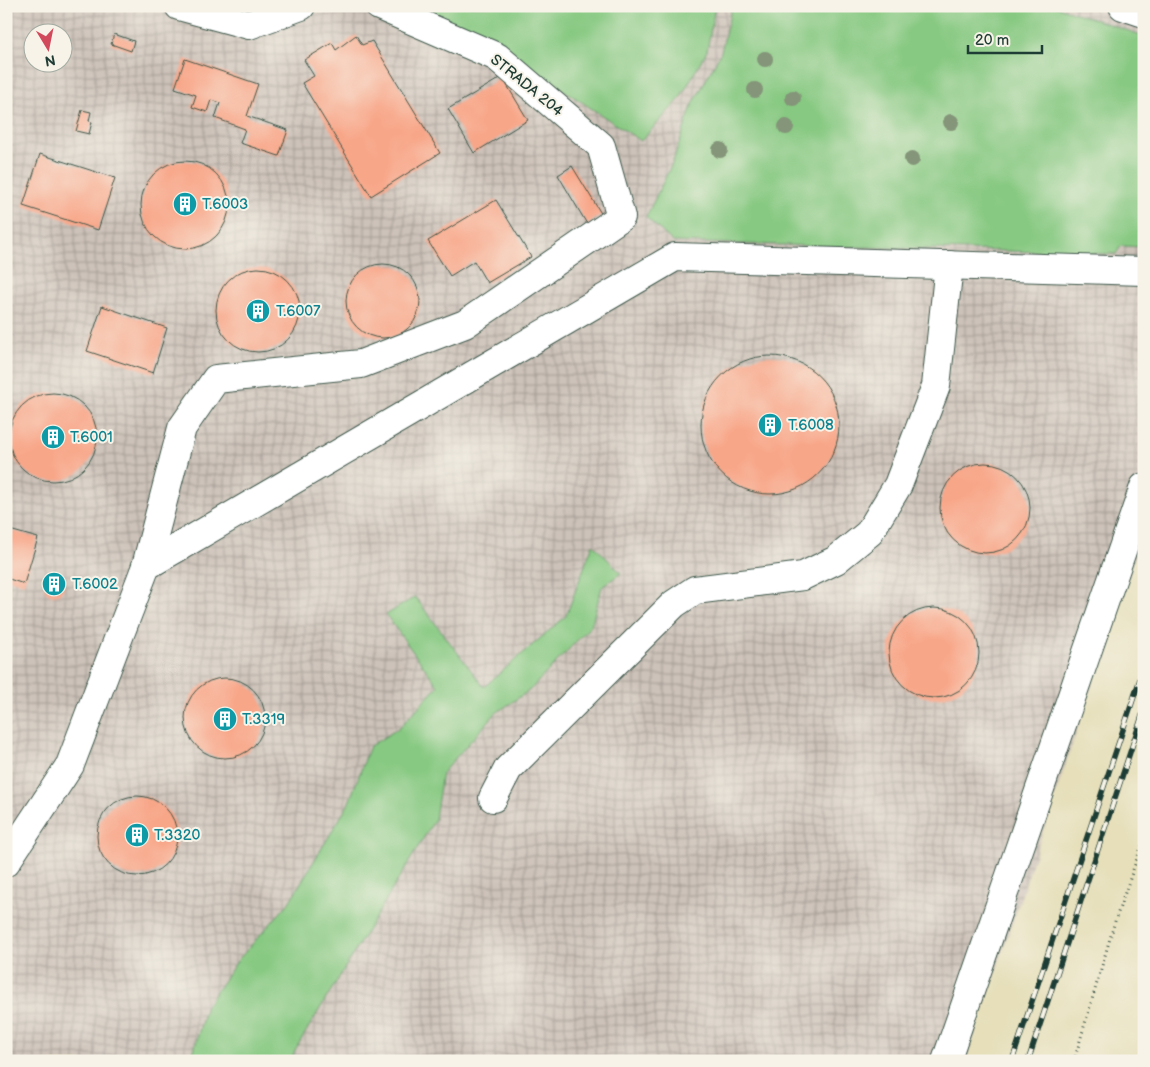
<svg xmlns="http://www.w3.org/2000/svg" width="1150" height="1067" font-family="'Balsamiq Sans',sans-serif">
<defs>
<pattern id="industrial-grid" width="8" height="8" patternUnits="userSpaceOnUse" patternTransform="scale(1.25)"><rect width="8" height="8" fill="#cdc2b9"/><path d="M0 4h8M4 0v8" fill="none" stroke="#a69f97"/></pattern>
</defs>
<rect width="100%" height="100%" fill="#f7f3e8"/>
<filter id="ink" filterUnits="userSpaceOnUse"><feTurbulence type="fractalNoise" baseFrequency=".02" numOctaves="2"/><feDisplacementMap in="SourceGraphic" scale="10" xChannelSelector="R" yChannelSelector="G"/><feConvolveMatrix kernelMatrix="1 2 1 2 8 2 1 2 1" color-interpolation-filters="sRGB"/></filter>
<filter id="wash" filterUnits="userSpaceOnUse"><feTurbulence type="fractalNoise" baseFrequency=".0096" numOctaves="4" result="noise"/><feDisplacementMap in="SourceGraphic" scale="20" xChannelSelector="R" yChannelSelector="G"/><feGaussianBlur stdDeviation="1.12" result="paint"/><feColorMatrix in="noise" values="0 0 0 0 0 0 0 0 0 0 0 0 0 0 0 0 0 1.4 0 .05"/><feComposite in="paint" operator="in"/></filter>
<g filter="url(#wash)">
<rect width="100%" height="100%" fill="#e6dfba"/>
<path fill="url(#industrial-grid)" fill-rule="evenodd" d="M6,6H1144V531L966,1061H6ZM32,32H62V62H32Z"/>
<g fill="#87c982" stroke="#53835b">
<path d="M405,6H715L707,51L679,100L641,141L501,49Z"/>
<path d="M732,6H1055L1144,36V247L1121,246L1116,254L673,242L646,217L672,164L692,106L721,52Z"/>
<path d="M593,544L621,573L602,587L591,626L530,690L496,713L442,773L435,819L295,1050L291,1061H191L206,1006L238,960L288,904L348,805L370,746L399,728L438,686L386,615L415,597L484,687L566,616Z"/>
</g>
<g id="blocks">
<g fill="#f8a688">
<path d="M114,34L134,41L131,51L111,44Z"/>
<path d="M356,35L362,45L372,41L440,153L371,196L302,83L314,76L304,60L332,43L336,50Z"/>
<path d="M185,59L258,84L247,116L288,130L279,156L240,143L245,129L215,118L220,103L211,100L207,112L192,107L196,95L175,88Z"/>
<path d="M502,77L528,120L474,153L448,109Z"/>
<path d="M82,110L91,112L89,121L92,122L89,134L76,131Z"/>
<path d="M40,154L115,178L98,230L23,206Z"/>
<circle cx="185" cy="205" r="44"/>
<path d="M572,166L602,215L587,224L558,175Z"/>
<path d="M496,200L531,257L487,283L474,261L450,276L428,241Z"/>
<circle cx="383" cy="301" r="37"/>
<circle cx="258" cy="310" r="42"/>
<path d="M102,306L167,328L153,373L87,351Z"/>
<circle cx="770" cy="425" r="69"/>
<circle cx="53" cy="437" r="44"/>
<circle cx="985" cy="508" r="45"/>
<path d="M6,529L38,538L24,584L6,578Z"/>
<circle cx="54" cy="585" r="10"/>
<circle cx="934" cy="653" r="45"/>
<circle cx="225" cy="718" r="40"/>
<circle cx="137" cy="836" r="40"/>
</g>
</g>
</g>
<g filter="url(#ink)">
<use href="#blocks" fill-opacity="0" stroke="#3d5548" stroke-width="1"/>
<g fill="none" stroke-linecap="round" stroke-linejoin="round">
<g stroke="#3d5548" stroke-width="30">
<g id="minor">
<path d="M179,6L249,25L301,6"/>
<path d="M146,566L182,428L216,379L361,364L465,324L621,217L601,146L497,57L379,6"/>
<path d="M493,798L508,769L674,604L695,590L803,576L836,560L869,533L898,485L936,386L949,265"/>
<path d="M6,862L70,765L146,566L675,257L1144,271"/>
<path d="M946,1061L1144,487"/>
</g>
</g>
<g stroke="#3d5548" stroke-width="30">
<path id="highway" d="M1123,6L1144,13"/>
</g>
<path stroke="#3d5548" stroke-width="3" stroke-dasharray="1 4" stroke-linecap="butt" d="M1074,1061L1116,918L1144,839"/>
<use href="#minor" stroke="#fff" stroke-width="28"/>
<use href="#highway" stroke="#fff" stroke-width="28"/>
<g stroke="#1f3d34" stroke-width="5.5">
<g id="rail">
<path d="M1012,1061L1144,667"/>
<path d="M1028,1061L1144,710"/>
</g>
</g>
<use href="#rail" stroke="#f7f3e8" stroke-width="4" stroke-dasharray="11" stroke-linecap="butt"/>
</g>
<g fill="#849579">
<circle cx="765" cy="59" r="8"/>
<circle cx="755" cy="90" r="8"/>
<circle cx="793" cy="98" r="8"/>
<circle cx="951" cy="122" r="8"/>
<circle cx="786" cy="127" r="8"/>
<circle cx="720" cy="150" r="8"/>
<circle cx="912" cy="159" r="8"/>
</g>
</g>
<defs>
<g id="building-disc" transform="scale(1.25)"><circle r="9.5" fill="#0f9aa8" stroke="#f7f3e8"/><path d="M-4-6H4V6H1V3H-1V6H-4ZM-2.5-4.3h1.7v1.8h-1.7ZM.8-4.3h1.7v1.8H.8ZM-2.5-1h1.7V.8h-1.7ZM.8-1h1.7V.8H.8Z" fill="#fff"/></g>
</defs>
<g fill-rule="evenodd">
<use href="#building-disc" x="185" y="204"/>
<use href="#building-disc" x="258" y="311"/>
<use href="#building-disc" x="770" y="425"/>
<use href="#building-disc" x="53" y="437"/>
<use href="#building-disc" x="54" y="584"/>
<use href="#building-disc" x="225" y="719"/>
<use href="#building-disc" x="137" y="835"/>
</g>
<g text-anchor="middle" stroke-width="4" stroke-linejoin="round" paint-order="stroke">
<g font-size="15" fill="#1f3d34" stroke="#f7f3e8">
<text transform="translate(527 85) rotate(39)" y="5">STRADA 204</text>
</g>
<g font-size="15" fill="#0d838f" stroke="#f7f3e8" text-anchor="start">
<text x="202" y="209">T.6003</text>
<text x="276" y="316">T.6007</text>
<text x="788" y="430">T.6008</text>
<text x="70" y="442">T.6001</text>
<text x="72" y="589">T.6002</text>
<text x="242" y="724">T.3319</text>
<text x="154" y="840">T.3320</text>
</g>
</g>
<rect width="1150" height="1067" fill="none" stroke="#f7f3e8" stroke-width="25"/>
<g transform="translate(48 48) rotate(170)"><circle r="24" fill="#f7f3e8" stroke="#a1aaa0"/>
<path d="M0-4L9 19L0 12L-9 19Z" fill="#d1495b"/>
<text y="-8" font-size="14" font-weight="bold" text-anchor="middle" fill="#1f3d34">N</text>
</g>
<path d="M968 45v8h74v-8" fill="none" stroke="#1f3d34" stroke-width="2.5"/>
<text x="975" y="45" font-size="15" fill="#1f3d34" stroke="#f7f3e8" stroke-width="4" paint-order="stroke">20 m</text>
</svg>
